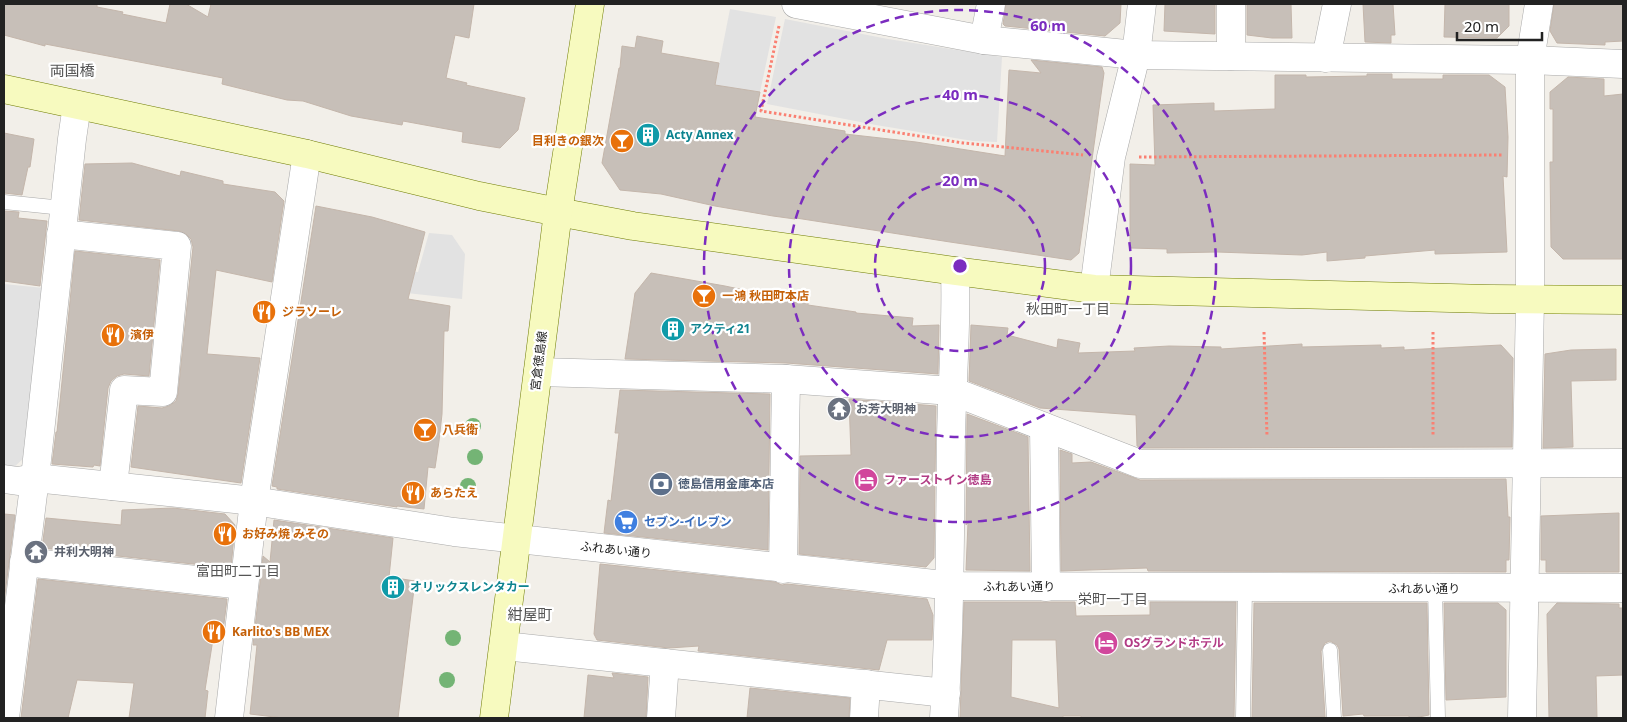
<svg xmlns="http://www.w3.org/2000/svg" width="1627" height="722" font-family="'Noto Sans','Noto Sans JP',sans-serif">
<rect width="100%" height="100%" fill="#f2efe9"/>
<g fill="#e2e2e2">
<path d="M730,9L776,17L760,92L715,85Z"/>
<path d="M785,19L888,39L1002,57L997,142L973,141L876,125L767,104Z"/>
<path d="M429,233L452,235L465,254L462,299L388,291L391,269L418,272Z"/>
<path d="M4,284L44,288L27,455L12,469L4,468Z"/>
</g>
<g fill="#c7bfb8" stroke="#c4b6ab" fill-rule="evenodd">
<path d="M4,4H97V7L123,12L122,14L166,23L170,4H186L208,17L211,4H474L469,38L455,35L446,78L467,83L466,85L525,98L518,130L500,148L462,142L463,132L403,121L402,125L351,116L303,101L287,100L222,84L223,78L45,44V46L4,35Z"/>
<path d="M1006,4H1121L1120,23L1105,36L1005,26L1003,24Z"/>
<path d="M1165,4H1215V34L1164,31Z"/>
<path d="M1247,4H1291L1292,38H1272L1247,35Z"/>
<path d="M1363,4H1393L1395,35H1391V43L1365,42Z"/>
<path d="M1445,4H1509V26L1497,38L1444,37Z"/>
<path d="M1554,4H1623V41L1605,42V45L1557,43L1550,31Z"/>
<path d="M637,36L663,41L661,53L719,63L715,85L760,92L755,117L845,131V134L916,142L1005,156L1009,70L1041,73L1031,60L1102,67L1104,73L1079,253L1071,260L950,242L796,218L795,219L773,216L715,206L661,194L620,190L602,163L619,68H620L622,46L635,48Z"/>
<path d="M1367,74H1392V79H1443V75H1489L1505,87L1508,137L1507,177L1503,176L1507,252L1435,254V250L1365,256V258L1327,261V252L1302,255L1217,252L1167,253V249L1130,248V164L1155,165L1153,105L1214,103V111L1275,109V75H1306V77L1367,76Z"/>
<path d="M1568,77L1604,79V96L1623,94V259H1563L1551,247L1550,162H1553V109H1550V92Z"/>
<path d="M4,133L34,139L30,167H28L22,195L4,193Z"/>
<path d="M132,163L180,176L181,171L223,181V184L275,192L284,201L272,282L216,270L207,354L260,358L241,483L131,467L138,406L162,408L169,406L176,401L178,394L193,247L191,239L186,234L179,231L79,220L85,164Z"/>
<path d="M316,206L372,217L425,232L408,299L450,306L448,331H444L442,414L439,441L435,468L428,467L424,509L397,506V507L277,489V487L272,486Z"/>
<path d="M4,211L19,212L18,218L47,221L40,286L4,281Z"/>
<path d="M75,251L160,260L149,376L124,374L117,376L111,381L108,388L100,466L94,465L93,467L52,464L56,432H57Z"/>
<path d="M651,273L725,286L772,296V301L808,303V305L856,312V313L913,318L912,326L939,325L938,374L786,363L625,359L635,293Z"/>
<path d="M971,325L1008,328L1007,335L1057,348L1058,339L1080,343L1078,353L1135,351L1134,348L1169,346L1221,347V349L1302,344V347L1381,345V348L1404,347V350L1501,345L1513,358L1512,447L1143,448L1137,446L1136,415L1040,408L969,381Z"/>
<path d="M1616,349V380L1571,381L1573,447L1543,448L1545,354L1571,350Z"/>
<path d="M620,390L770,394L768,550L604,533L608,500L611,501L619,433H615Z"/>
<path d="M849,399L936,406L934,558L926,567L799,554L800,456L851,455Z"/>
<path d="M967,414L1028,437L1030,571L966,570L968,523L966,525Z"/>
<path d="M1060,450L1072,454V463L1091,462L1140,480L1506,479L1508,517H1510L1509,560H1506V572L1148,571L1147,568L1061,571Z"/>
<path d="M173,508L225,514L235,525L231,568L42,548L46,518L121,525L122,510Z"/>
<path d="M1619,513V572H1546V560H1541V516Z"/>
<path d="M4,514L15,515L4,602Z"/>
<path d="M274,520L393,538L389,577L415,581L398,718H283L250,714L257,645H253L263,556L270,562Z"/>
<path d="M600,564L775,582L782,585L787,584L927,599L933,615L932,640H887L879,670L698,651L699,646L669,648L597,640L594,634Z"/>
<path d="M38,579L227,599L222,640L213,639L205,690L208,691L205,718H129L134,683L77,680L68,718H21Z"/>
<path d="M964,602H1075L1076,616L1150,615V602H1236L1234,718H1081V716H1063V718H960ZM1012,640H1056L1059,708L1011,697Z"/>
<path d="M1254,603H1427L1429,715L1414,718H1409V716H1364L1363,714L1343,716L1339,649L1337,645L1330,641L1325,643L1321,651L1325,717L1252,718Z"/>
<path d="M1444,603H1498L1506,610V697L1446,700Z"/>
<path d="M1557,603L1619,604V608H1623V675L1596,676L1597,718H1549L1547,614Z"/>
<path d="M612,673L648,677L646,718H584L588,675L614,678Z"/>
<path d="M750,688L850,698L849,718H747Z"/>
</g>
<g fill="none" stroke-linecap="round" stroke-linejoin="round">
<g stroke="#a9a9a9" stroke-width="15">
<g id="lane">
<path d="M4,202L63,208"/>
<path d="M1435,589L1438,718"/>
<path d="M1330,650L1334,718"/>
<path d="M1243,718L1245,588"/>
</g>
</g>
<g stroke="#a9a9a9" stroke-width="29">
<g id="street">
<path d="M796,4L984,40L1136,55L1530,60L1623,64"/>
<path d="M1231,4V56"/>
<path d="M984,40L991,4"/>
<path d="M1326,58L1337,4"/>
<path d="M61,234L177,246L163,392L124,390L113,486"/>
<path d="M1094,289L1111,157L1136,55L1142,4"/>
<path d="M538,372L786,379L952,391L1140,464L1623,463"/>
<path d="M1044,427L1046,587"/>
<path d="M4,479L18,481L35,478L254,501L454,532L953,586L1623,588"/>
<path d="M24,562L244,585"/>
<path d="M783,569L786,379"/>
<path d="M504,646L946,693"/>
<path d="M5,718L35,478L72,139L77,105"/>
<path d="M229,718L254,501L307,154"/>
<path d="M661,718L665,663"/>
<path d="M864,718L866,684"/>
<path d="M944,718C950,625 950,532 951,438C952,382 957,327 955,271"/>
<path d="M1522,718L1530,300V60L1539,4"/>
</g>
</g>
<g stroke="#707d05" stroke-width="29">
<g id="secondary">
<path d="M4,89L307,154L479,196L558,212L633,226L955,271L1094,289L1490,299L1623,300"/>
<path d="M494,718L558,212L590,4"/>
</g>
</g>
<g stroke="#fa8072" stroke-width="3" stroke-dasharray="2.5 2.5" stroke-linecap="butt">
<path d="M779,26L761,111L963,143L1083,155"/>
<path d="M1139,157L1503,155"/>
<path d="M1264,332L1267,436"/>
<path d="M1433,332V436"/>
</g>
<use href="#lane" stroke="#fff" stroke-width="14"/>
<use href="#street" stroke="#fff" stroke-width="28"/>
<use href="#secondary" stroke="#f7fabf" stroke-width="28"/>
</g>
<g fill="#74b475">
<circle cx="473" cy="426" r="8"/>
<circle cx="475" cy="457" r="8"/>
<circle cx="468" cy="486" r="8"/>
<circle cx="453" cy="638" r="8"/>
<circle cx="447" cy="680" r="8"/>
</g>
<g fill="none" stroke="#7b2cbf" stroke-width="2.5" stroke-dasharray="9 6">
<circle cx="960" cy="266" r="85"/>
<circle cx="960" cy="266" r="171"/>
<circle cx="960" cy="266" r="256"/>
</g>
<defs>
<g id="building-disc" transform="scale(1.25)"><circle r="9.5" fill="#0f9aa8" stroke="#fff"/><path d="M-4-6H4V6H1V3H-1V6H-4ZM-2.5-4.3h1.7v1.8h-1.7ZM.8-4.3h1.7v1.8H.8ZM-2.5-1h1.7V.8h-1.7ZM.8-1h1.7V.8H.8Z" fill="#fff"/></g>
<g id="bar-disc" transform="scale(1.25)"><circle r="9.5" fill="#e8710a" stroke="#fff"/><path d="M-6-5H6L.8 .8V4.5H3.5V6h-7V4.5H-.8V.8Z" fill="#fff"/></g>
<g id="restaurant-disc" transform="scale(1.25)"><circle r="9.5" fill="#e8710a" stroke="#fff"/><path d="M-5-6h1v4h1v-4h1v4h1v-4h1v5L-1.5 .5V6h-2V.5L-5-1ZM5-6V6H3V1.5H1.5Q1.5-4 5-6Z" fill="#fff"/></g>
<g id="temple-disc" transform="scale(1.25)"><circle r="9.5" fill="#6b7280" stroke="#fff"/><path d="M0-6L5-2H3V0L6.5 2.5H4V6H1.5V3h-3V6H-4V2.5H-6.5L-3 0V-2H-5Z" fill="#fff"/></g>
<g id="hotel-disc" transform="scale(1.25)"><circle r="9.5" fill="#d1479c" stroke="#fff"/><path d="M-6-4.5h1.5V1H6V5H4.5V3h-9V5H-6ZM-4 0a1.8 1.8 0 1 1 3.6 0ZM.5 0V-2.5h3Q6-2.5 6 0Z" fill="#fff"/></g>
<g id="bank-disc" transform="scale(1.25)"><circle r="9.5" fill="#5c6f8a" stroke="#fff"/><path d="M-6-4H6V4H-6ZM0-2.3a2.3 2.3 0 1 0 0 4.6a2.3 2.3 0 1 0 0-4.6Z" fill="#fff"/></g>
<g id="supermarket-disc" transform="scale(1.25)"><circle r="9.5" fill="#3f7fe0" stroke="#fff"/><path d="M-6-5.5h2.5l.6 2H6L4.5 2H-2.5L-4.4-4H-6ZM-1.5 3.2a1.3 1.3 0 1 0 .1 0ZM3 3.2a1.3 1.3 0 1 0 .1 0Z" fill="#fff"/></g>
</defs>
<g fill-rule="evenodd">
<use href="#building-disc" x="648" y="135"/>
<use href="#bar-disc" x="622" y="141"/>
<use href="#bar-disc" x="704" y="296"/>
<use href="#restaurant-disc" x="264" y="312"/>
<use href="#building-disc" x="673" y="329"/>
<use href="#restaurant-disc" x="113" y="335"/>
<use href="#temple-disc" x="839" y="409"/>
<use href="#bar-disc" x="425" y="430"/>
<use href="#hotel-disc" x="866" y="480"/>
<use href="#bank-disc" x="661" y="484"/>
<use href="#restaurant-disc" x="413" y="493"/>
<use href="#supermarket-disc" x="626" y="522"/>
<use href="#restaurant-disc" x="225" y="534"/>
<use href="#temple-disc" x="36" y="552"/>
<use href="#building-disc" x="393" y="587"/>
<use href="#restaurant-disc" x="214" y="632"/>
<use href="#hotel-disc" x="1106" y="643"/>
</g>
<g text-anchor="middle" stroke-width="4.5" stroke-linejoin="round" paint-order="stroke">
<g font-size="12" font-weight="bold" fill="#0d838f" stroke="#fff" text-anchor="start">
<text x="666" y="139">Acty Annex</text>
<text x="690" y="333">アクティ21</text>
<text x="410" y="591">オリックスレンタカー</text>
</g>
<g font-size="12" font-weight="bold" fill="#c56008" stroke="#fff" text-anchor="start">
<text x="604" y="145" text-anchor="end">目利きの銀次</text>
<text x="722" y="300">一鴻 秋田町本店</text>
<text x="282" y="316">ジラソーレ</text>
<text x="130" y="339">濱伊</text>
<text x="442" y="434">八兵衛</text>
<text x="430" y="497">あらたえ</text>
<text x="242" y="538">お好み焼 みその</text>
<text x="232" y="636">Karlito's BB MEX</text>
</g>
<g font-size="12" fill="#222" stroke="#fff">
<text transform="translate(539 361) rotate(-83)" y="4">宮倉徳島線</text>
<text transform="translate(616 550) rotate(6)" y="4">ふれあい通り</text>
<text x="1019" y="591">ふれあい通り</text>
<text x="1424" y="593">ふれあい通り</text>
</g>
<g font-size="12" font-weight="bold" fill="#5b616d" stroke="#fff" text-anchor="start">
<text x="856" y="413">お芳大明神</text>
<text x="54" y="556">井利大明神</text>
</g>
<g font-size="12" font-weight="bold" fill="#b23c85" stroke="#fff" text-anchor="start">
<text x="884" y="484">ファーストイン徳島</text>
<text x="1124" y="647">OSグランドホテル</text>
</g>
<g font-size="12" font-weight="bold" fill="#4e5e75" stroke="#fff" text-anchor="start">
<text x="678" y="488">徳島信用金庫本店</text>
</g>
<g font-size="12" font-weight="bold" fill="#366cbe" stroke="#fff" text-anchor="start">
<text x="644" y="526">セブン-イレブン</text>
</g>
<g font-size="14" fill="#555" stroke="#fff">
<text x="1068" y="314">秋田町一丁目</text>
<text x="238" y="576">富田町二丁目</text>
<text x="1113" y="604">栄町一丁目</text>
</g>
<g font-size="15" fill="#555" stroke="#fff">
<text x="72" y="76">両国橋</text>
<text x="530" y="620">紺屋町</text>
</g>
</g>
<circle cx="960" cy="266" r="8" fill="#7b2cbf" stroke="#fff" stroke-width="2.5"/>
<g font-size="15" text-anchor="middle" font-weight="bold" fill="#7b2cbf" stroke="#fff" stroke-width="4.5" stroke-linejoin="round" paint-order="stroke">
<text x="1048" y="31">60 m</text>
<text x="960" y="100">40 m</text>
<text x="960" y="186">20 m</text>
</g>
<rect width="1627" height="722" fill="none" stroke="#222222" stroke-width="10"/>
<path d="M1457 32v8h85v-8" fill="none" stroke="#222222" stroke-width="2.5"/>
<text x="1464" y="32" font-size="15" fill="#222222" stroke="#ffffff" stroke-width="4" paint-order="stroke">20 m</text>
</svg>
